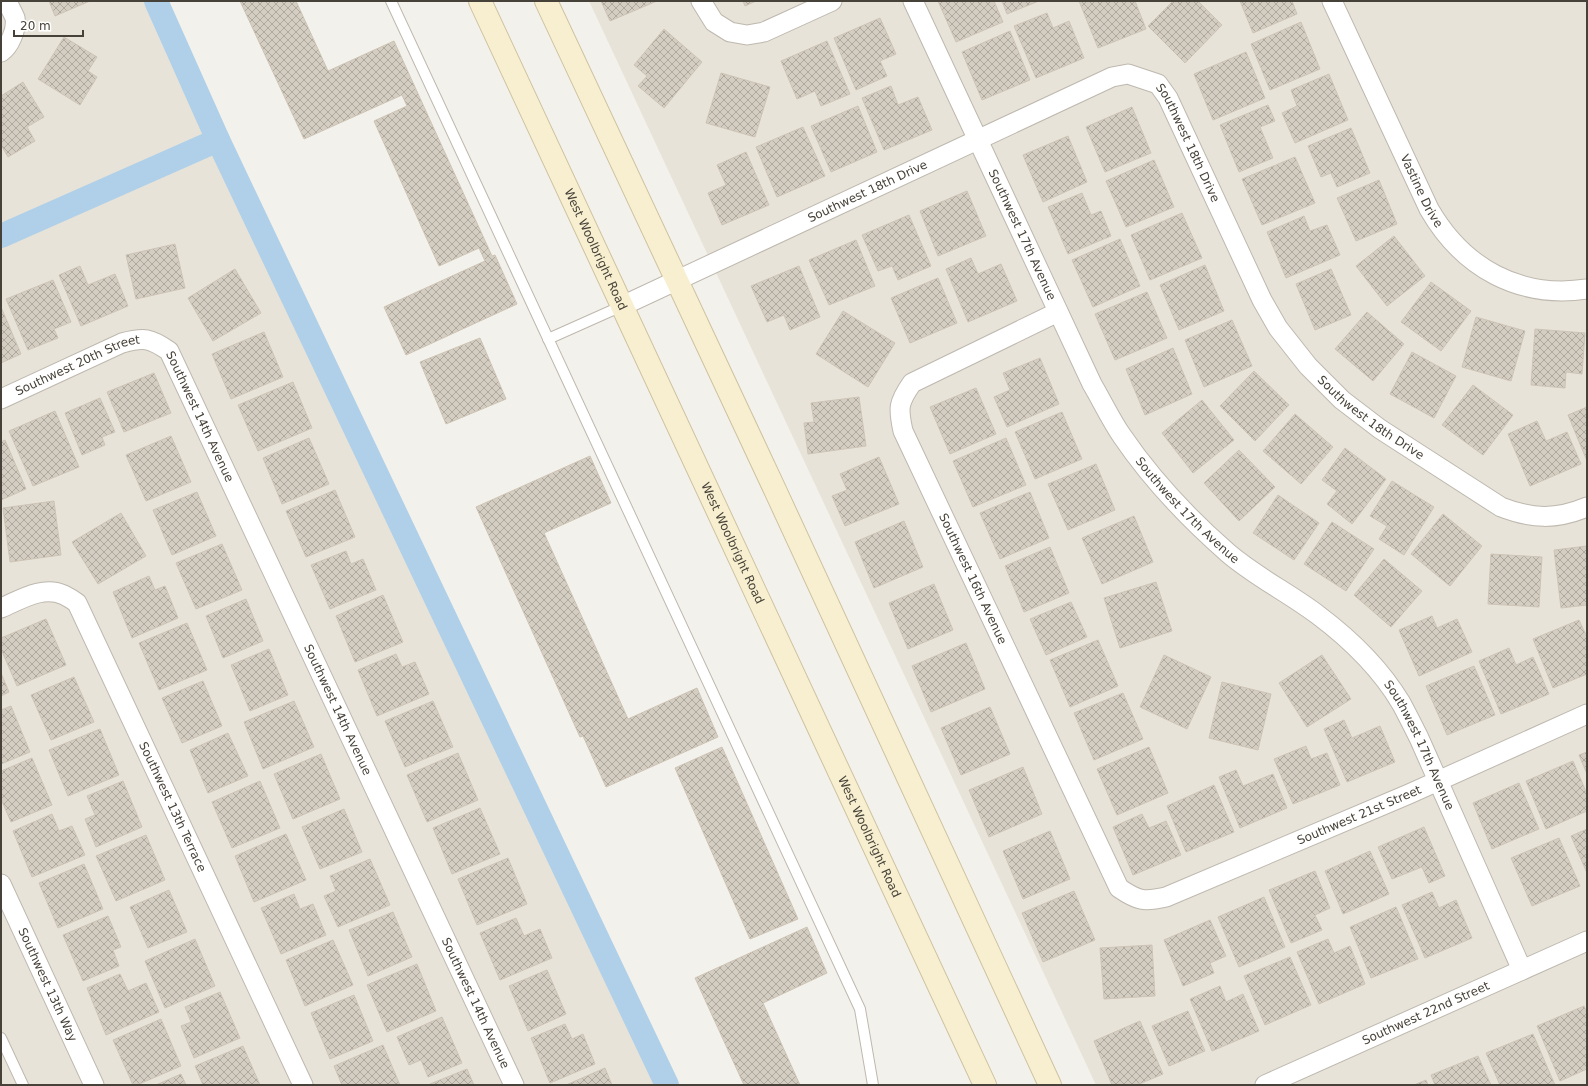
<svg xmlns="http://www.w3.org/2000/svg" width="1588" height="1086" font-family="'DejaVu Sans',sans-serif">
<defs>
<pattern id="building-cross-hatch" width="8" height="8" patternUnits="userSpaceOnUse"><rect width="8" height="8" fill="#d4cdc1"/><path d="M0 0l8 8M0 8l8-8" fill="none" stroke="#aea89e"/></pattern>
</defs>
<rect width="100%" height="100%" fill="#f3f1eb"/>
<g fill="#e7e3d9">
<path d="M1,1H156L218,140L667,1085H1Z"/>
<path d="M589,1H1587V1085H1096Z"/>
</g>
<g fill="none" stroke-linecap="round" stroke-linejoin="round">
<g stroke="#afd0e8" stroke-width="24">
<path d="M156,1L218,140L667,1085"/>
<path d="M1,236L218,140"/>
</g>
</g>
<g fill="url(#building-cross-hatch)" stroke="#cec4b5">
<path d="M49,1H90L55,16Z"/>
<path d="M240,1H296L328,71L394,41L492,256L495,255L517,304L406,355L384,307L485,261L479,248L439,266L374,121L407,106L402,95L304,139Z"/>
<path d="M601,1H657L610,21Z"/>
<path d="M743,1H756L745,6Z"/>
<path d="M938,1H994L1003,22L956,42Z"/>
<path d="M1002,1H1039L1007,14Z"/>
<path d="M1079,1H1135L1146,29L1098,48Z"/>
<path d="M1173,1H1198L1222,25L1185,63L1148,26Z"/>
<path d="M1240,1H1292L1297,14L1253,33Z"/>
<path d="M1047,13L1053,28L1069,21L1084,58L1036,78L1014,26Z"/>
<path d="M880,18L896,54L880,61L887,76L856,90L834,38Z"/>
<path d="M1301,22L1320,69L1270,90L1251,44Z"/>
<path d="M664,29L702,62L664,108L638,86L647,76L634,65Z"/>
<path d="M1010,31L1030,80L982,100L962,52Z"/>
<path d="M64,37L97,57L88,71L97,77L80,105L38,79Z"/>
<path d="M827,41L850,94L821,106L815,91L797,99L781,61Z"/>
<path d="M1246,52L1265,98L1213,120L1194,74Z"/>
<path d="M721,73L770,87L755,137L706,123Z"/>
<path d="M1329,74L1348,120L1295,143L1282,113L1297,106L1291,90Z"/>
<path d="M23,82L44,117L27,127L35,141L8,157L1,145V96Z"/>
<path d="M891,86L898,105L918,97L932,130L884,150L862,98Z"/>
<path d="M1268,105L1275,121L1260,127L1273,158L1239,172L1220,125Z"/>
<path d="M858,106L877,152L831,172L811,126Z"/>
<path d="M1132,107L1151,153L1105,172L1086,127Z"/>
<path d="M803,127L825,176L777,197L756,147Z"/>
<path d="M1351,128L1370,173L1337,187L1331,173L1321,177L1308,146Z"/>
<path d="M1068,136L1087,182L1043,202L1023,155Z"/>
<path d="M746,152L769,205L722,225L708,193L726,185L717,165Z"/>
<path d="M1295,157L1315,203L1262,225L1242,179Z"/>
<path d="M1154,160L1174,207L1126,227L1106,181Z"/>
<path d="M1379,180L1397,224L1356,241L1337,198Z"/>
<path d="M967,191L986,236L938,256L920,211Z"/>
<path d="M1082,193L1091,215L1101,211L1111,236L1068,254L1048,207Z"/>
<path d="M1182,213L1202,258L1150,280L1131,235Z"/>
<path d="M909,215L931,266L898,280L892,266L878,271L862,235Z"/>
<path d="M1304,216L1310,231L1327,225L1340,255L1286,278L1267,232Z"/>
<path d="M1394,236L1425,276L1387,306L1356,266Z"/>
<path d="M1120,239L1140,286L1093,307L1072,260Z"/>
<path d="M856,240L875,286L829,305L809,260Z"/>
<path d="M175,244L185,288L136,299L126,255Z"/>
<path d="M971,258L978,274L1001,264L1017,301L968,322L946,269Z"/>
<path d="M1205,265L1224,311L1179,330L1160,285Z"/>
<path d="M80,266L88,285L115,274L128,306L81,326L59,275Z"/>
<path d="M799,266L820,317L790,330L784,315L767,322L751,286Z"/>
<path d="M235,269L261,313L213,341L188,298Z"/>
<path d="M1331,269L1351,315L1315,330L1296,284Z"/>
<path d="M938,278L957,323L910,343L891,298Z"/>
<path d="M53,280L71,322L54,329L58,338L28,350L6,299Z"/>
<path d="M1431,282L1471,311L1441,351L1401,322Z"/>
<path d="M1147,292L1167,338L1115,360L1095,314Z"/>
<path d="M1,307L21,354L1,363Z"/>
<path d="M843,311L895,343L868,387L816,354Z"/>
<path d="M1367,312L1404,344L1373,381L1335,349Z"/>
<path d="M1476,317L1525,331L1511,381L1462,367Z"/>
<path d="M1232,320L1252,366L1204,387L1185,340Z"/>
<path d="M1535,329L1585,333L1582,374L1566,372L1565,388L1531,385Z"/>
<path d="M264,332L283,377L231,399L212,354Z"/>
<path d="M480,338L506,399L446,424L420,362Z"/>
<path d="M1173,348L1192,394L1145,415L1126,369Z"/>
<path d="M1412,352L1456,376L1434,418L1390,394Z"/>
<path d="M1040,358L1059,404L1007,427L994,397L1010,390L1003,373Z"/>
<path d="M1254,371L1289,405L1255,441L1220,406Z"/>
<path d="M154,373L171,413L124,432L107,392Z"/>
<path d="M293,382L312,428L258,451L238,405Z"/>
<path d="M1473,385L1513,415L1483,455L1442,425Z"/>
<path d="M976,388L996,434L950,454L930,407Z"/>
<path d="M859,397L866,446L808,454L804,423L814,422L811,403Z"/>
<path d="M100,398L115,432L102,437L105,445L82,455L65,413Z"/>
<path d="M1202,400L1234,440L1193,473L1162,433Z"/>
<path d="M1587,407V461L1568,415Z"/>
<path d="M55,411L79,467L33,486L9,431Z"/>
<path d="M1062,412L1082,459L1035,479L1015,432Z"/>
<path d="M1295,414L1333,447L1301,484L1263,451Z"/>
<path d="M1537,421L1546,441L1567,432L1581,464L1530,486L1508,434Z"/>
<path d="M171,436L191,482L146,501L126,455Z"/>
<path d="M309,438L329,484L282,504L263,458Z"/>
<path d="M1006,438L1026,485L973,507L953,461Z"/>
<path d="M5,440L26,489L1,500V442Z"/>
<path d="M1345,448L1386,479L1352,524L1327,504L1337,491L1322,480Z"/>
<path d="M1239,450L1275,487L1239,521L1204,483Z"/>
<path d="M590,456L611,503L544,533L628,719L697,688L718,737L606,787L583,736L580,737L476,507Z"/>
<path d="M879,457L899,504L845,526L832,496L847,490L840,474Z"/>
<path d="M1096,464L1115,510L1068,530L1048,484Z"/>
<path d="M1392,481L1434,507L1404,555L1379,539L1387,526L1370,516Z"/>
<path d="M335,490L355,537L306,557L286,511Z"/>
<path d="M197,492L216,536L172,555L153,510Z"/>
<path d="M1030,492L1049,538L1000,559L980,513Z"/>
<path d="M1278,495L1319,523L1294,560L1253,533Z"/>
<path d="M54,501L61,555L10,562L3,508Z"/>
<path d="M121,513L146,556L98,584L72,542Z"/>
<path d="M1443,514L1482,546L1450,586L1411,554Z"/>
<path d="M1134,516L1153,562L1102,584L1082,538Z"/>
<path d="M904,521L923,567L874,588L855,542Z"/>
<path d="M1332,522L1374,549L1346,591L1304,564Z"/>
<path d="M222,544L242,590L196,609L176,563Z"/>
<path d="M1587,546V605L1561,608L1554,550Z"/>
<path d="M1050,547L1069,593L1024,612L1005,566Z"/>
<path d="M346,551L351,564L363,559L376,590L330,609L311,565Z"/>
<path d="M1491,554L1542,557L1539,607L1488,604Z"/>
<path d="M1384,559L1422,591L1391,627L1354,595Z"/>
<path d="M149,576L155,590L165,586L178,618L132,638L113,592Z"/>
<path d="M1156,582L1172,631L1120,648L1104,598Z"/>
<path d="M934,584L953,630L908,649L889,603Z"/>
<path d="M383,595L403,642L355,662L336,616Z"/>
<path d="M246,599L263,641L223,658L206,616Z"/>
<path d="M1071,602L1087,637L1046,655L1030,619Z"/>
<path d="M1432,616L1437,628L1457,619L1472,652L1419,676L1399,630Z"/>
<path d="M46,619L66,665L17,686L1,649V638Z"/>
<path d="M1579,620L1587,637V674L1553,688L1533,639Z"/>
<path d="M187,623L207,670L159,690L139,643Z"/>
<path d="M1098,640L1118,686L1070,707L1050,660Z"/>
<path d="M966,643L985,689L931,712L912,666Z"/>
<path d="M1509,648L1516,665L1533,657L1549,694L1501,714L1479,661Z"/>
<path d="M269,649L288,695L250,711L231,665Z"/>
<path d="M396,654L402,667L415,662L429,694L377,716L358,670Z"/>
<path d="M1164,655L1211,677L1187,729L1140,707Z"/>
<path d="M1322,655L1351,699L1307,727L1279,683Z"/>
<path d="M1474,666L1495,715L1447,735L1426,686Z"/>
<path d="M1,673L9,692L1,696Z"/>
<path d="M74,677L94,722L51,740L31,695Z"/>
<path d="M203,681L222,726L182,743L162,698Z"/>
<path d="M1222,682L1271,694L1258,750L1209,738Z"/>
<path d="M1123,693L1143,739L1094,760L1074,713Z"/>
<path d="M294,701L314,747L263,769L244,722Z"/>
<path d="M433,701L453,747L405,767L385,721Z"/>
<path d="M11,706L30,752L1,764V710Z"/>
<path d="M990,707L1010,754L961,775L941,728Z"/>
<path d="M1344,720L1352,738L1380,726L1395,762L1347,782L1324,729Z"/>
<path d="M100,729L119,775L68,796L49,750Z"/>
<path d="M228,733L248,776L208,793L190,750Z"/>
<path d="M1306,746L1311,759L1327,753L1340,785L1293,804L1274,759Z"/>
<path d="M722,747L798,919L750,939L675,768Z"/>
<path d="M1149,747L1168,793L1117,815L1097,769Z"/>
<path d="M1587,752V774L1579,755Z"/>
<path d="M458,753L478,800L427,822L407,775Z"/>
<path d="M321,754L340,799L293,819L274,774Z"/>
<path d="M32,758L52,805L11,822L1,799V771Z"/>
<path d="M1573,761L1587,794V811L1546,829L1526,781Z"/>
<path d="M1023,767L1042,814L989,837L969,790Z"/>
<path d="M1236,770L1243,786L1273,774L1287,808L1240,828L1219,777Z"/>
<path d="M123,781L142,827L96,847L85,819L95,815L87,796Z"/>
<path d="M260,781L280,828L232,848L212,802Z"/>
<path d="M1519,783L1539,829L1492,849L1473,803Z"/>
<path d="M1214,785L1234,832L1186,852L1167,806Z"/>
<path d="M480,808L500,854L452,874L433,828Z"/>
<path d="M344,809L362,852L320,869L302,827Z"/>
<path d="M52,814L59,831L72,826L85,855L32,877L13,831Z"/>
<path d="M1142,814L1149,828L1166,821L1181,855L1133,875L1113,827Z"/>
<path d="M1424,827L1445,876L1429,883L1422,867L1392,879L1378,847Z"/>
<path d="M1587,829V873L1571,836Z"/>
<path d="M1050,831L1070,879L1023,899L1003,851Z"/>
<path d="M286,834L306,880L254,902L235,856Z"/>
<path d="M146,835L165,880L116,901L96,856Z"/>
<path d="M1559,838L1580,886L1532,906L1511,858Z"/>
<path d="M1370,851L1389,894L1343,914L1325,871Z"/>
<path d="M508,858L527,904L477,925L458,879Z"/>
<path d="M370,859L390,905L338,927L324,896L336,891L330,876Z"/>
<path d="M84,864L103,909L58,928L39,883Z"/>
<path d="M1315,871L1330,908L1315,915L1322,930L1291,943L1269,890Z"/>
<path d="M169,890L187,932L148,948L130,907Z"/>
<path d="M1074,891L1095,940L1043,962L1022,913Z"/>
<path d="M1432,892L1439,908L1456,900L1472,938L1425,958L1402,905Z"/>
<path d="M294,894L300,909L313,904L326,935L281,954L261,908Z"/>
<path d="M1264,897L1285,947L1239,967L1218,917Z"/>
<path d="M1396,907L1418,959L1371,978L1350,927Z"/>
<path d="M393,912L412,957L368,976L349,930Z"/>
<path d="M108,916L121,947L113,950L119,966L83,981L63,935Z"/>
<path d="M516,918L524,936L540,929L552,958L500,980L480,933Z"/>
<path d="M1210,920L1226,956L1210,963L1214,973L1183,986L1164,940Z"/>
<path d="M807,927L827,973L763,1003L800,1085H744L695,978Z"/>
<path d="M195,939L215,986L165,1008L145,961Z"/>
<path d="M1328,939L1334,953L1350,946L1365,984L1319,1004L1297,952Z"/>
<path d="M333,940L353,985L305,1006L286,960Z"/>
<path d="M1152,945L1155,996L1104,999L1100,948Z"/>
<path d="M1290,957L1311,1005L1265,1025L1244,976Z"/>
<path d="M417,964L436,1011L387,1032L367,985Z"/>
<path d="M547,970L566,1014L528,1031L509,986Z"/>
<path d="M120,974L128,991L146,983L159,1012L106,1035L87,988Z"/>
<path d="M1220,986L1226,1002L1243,994L1259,1031L1212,1051L1190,999Z"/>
<path d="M220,992L240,1038L194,1058L181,1026L191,1022L185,1007Z"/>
<path d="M354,995L373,1041L330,1059L311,1013Z"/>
<path d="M1584,1006L1587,1013V1069L1560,1081L1537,1026Z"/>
<path d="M1188,1011L1205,1051L1169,1066L1152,1026Z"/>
<path d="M442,1017L462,1063L428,1077L421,1060L409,1065L397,1037Z"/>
<path d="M161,1019L181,1066L137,1085H133L113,1040Z"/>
<path d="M1140,1021L1163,1074L1137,1085H1112L1094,1041Z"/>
<path d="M565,1024L572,1039L583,1034L595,1064L550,1083L531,1038Z"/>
<path d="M1533,1034L1555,1085H1500L1486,1053Z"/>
<path d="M383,1045L400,1085H342L334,1066Z"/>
<path d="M243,1046L260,1085H203L195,1066Z"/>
<path d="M1478,1056L1491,1085H1435L1431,1075Z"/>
<path d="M605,1068L612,1085H566Z"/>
<path d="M467,1069L474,1085H430V1084Z"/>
<path d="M181,1074L186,1085H156Z"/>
<path d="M1426,1080L1428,1085H1414Z"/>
</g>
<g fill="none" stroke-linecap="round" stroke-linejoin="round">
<g stroke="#beb8ae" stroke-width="12">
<g id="lane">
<path d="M391,1L860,1009L873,1085"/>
<path d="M548,339L622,306"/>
<path d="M1,1038L23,1085"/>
</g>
</g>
<g stroke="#beb8ae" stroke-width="21">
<g id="street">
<path d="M701,1L714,22L730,32L747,35L764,32L832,1"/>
<path id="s1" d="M913,1L1092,384C1102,401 1111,420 1122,436C1152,480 1188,518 1228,553C1256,577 1289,593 1318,615C1350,639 1380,668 1401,703C1407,714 1413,726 1419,738L1522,970"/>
<path id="s2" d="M1332,1L1429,209C1463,268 1519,299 1587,289"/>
<path d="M1,52C10,46 17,29 15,18C13,13 9,6 7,1"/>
<path id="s3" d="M622,306L1112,77L1128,74L1158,84L1168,98L1262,300L1278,328L1308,366L1342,400L1380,429L1501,507C1532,519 1556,520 1587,507"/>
<path id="s4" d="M1058,312L912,383C898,403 898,408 903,431L1119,888C1138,901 1144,902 1166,897L1409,794L1587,714"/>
<path id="s5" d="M1,399L122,343C144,337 150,338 169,351L514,1085"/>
<path id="s6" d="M1,608C20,600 43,585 64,595C68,597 73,600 77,603L303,1085"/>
<path id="s7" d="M1,884L94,1085"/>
<path id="s8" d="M1265,1085L1587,941"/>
</g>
</g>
<g stroke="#cdc2a0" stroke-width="24">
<g id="secondary">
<path id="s9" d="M480,1L985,1085"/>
<path d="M546,1L776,492L1050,1085"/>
</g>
</g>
<use href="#lane" stroke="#fff" stroke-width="10"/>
<use href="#street" stroke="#fff" stroke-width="19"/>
<use href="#secondary" stroke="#f8efd0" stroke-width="22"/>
</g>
<g text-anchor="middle" stroke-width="3" stroke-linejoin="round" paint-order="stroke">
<g font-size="12" fill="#474239" stroke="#fff">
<text dy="4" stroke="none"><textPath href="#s3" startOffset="655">Southwest 18th Drive</textPath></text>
<text dy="4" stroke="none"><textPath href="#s2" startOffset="210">Vastine Drive</textPath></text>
<text dy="4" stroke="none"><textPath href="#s3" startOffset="271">Southwest 18th Drive</textPath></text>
<text dy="4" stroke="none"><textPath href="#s1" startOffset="258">Southwest 17th Avenue</textPath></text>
<text dy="4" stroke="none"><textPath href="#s9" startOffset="274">West Woolbright Road</textPath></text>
<text dy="4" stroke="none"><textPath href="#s5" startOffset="84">Southwest 20th Street</textPath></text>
<text dy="4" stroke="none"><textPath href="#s3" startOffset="991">Southwest 18th Drive</textPath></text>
<text dy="4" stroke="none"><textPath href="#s5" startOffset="256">Southwest 14th Avenue</textPath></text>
<text dy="4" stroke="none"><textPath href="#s1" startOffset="582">Southwest 17th Avenue</textPath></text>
<text dy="4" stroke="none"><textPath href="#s9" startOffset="598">West Woolbright Road</textPath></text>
<text dy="4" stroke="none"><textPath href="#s4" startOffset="377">Southwest 16th Avenue</textPath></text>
<text dy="4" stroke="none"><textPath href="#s5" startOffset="580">Southwest 14th Avenue</textPath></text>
<text dy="4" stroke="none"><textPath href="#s1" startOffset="918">Southwest 17th Avenue</textPath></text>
<text dy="4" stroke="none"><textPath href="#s6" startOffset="307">Southwest 13th Terrace</textPath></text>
<text dy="4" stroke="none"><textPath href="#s4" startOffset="979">Southwest 21st Street</textPath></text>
<text dy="4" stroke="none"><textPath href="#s9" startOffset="922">West Woolbright Road</textPath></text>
<text dy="4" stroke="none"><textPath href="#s7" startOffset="111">Southwest 13th Way</textPath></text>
<text dy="4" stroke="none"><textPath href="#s5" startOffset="904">Southwest 14th Avenue</textPath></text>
<text dy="4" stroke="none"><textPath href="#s8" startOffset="176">Southwest 22nd Street</textPath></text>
</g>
</g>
<rect width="1588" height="1086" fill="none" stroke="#474239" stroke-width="4"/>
<path d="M14 30v6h69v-6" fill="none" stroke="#474239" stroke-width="2"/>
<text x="20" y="30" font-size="12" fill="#474239" stroke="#ffffff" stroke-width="3" paint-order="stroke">20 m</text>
</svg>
